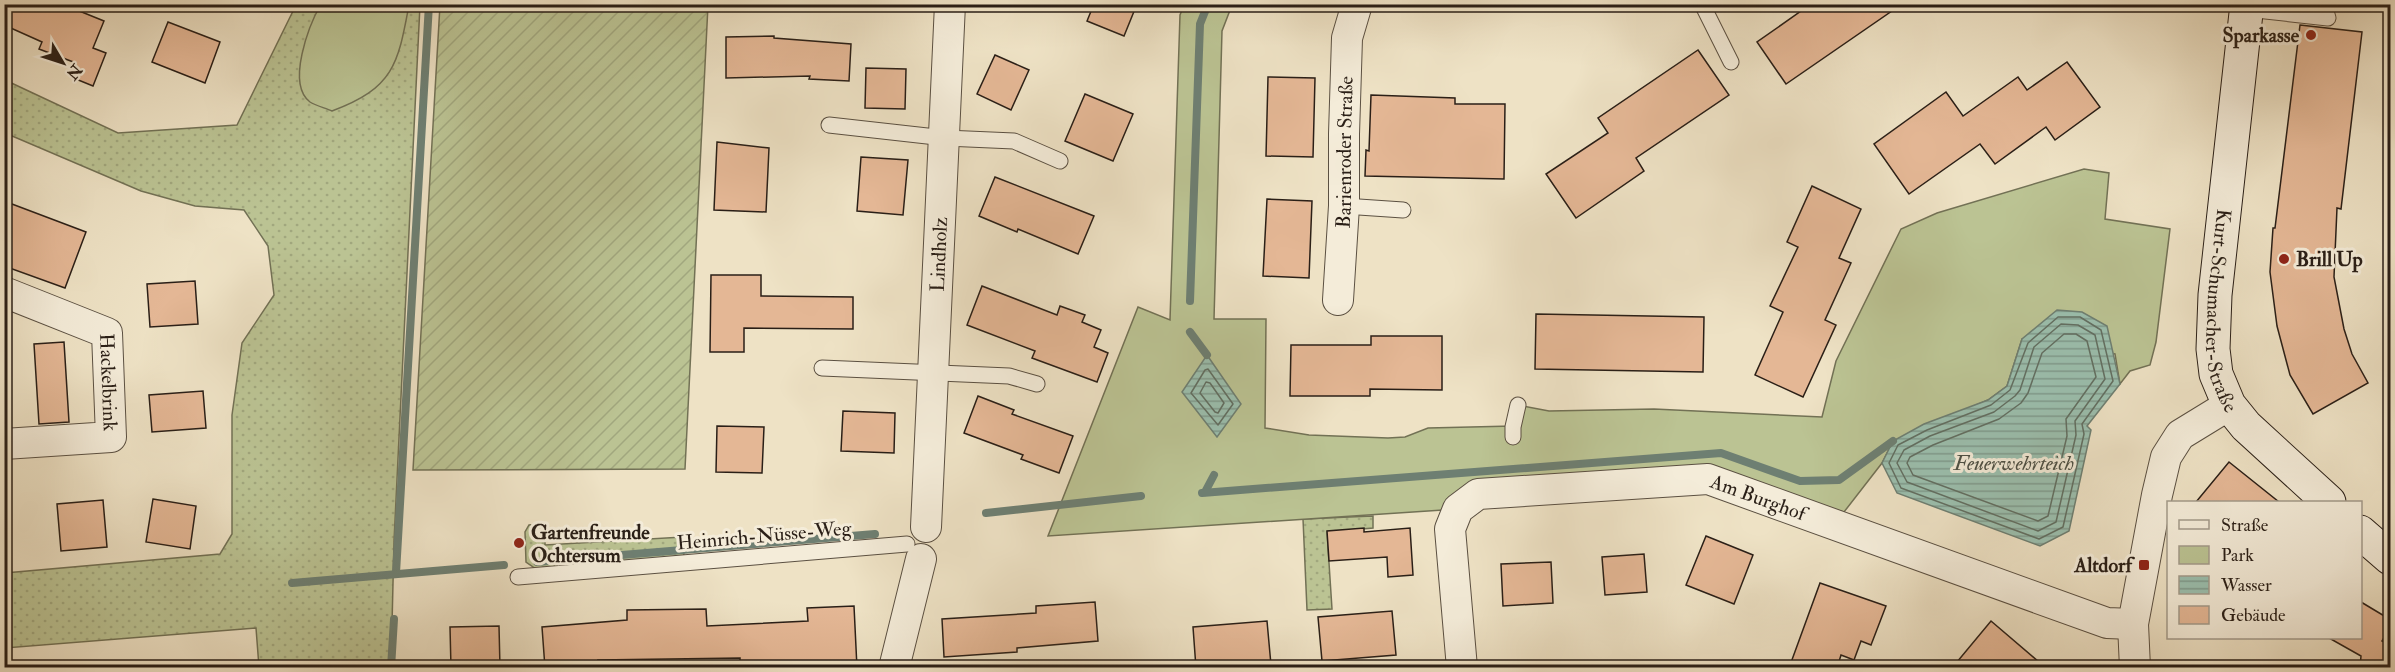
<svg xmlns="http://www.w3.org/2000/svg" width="2395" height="672" font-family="'IM FELL Double Pica',serif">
<defs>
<pattern id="grass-dots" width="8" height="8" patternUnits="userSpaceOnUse" patternTransform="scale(1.5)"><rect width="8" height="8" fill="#bbc393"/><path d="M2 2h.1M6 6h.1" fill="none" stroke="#a1a77e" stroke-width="1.8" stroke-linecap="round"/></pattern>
<pattern id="garden-furrows" width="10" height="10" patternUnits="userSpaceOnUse" patternTransform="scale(1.5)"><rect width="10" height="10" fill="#bbc393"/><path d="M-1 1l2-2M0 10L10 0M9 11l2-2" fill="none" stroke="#a1a77e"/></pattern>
<pattern id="water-rules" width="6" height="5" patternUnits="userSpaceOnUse" patternTransform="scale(1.5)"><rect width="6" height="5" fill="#9bbfae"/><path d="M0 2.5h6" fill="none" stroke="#7f9b8d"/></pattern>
</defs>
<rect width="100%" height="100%" fill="#eee2c5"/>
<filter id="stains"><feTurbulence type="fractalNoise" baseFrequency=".00333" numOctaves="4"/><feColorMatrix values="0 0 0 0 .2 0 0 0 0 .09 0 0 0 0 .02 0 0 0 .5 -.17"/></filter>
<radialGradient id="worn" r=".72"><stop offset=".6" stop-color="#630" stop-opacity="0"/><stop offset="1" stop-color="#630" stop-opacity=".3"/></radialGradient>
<g fill="url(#grass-dots)" stroke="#727155" stroke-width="1.5">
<path d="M296,5H420L394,541L391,667H259L256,628L5,648V573L220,554L232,534V415L242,343L274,295L268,246L244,210L195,206L141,191L5,133V80L118,133L237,125Z"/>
<path d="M1373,516V528L1327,532L1332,609L1307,610L1303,519Z"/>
<path d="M540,524L545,528V545L683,537L684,557L536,569L526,562L525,532L529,525Z"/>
</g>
<g fill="#bbc393" stroke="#727155" stroke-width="1.5">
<path d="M321,4L409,5C398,64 394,88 332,111C326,108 316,106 310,102C286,84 309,25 321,4Z"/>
<path d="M1184,5H1232L1222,31L1214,319H1266L1265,428L1309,435L1388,438L1405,437L1428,428L1513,426L1518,405L1549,411L1654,409L1822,417L1836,361L1901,229L1937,213L2084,169L2109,173L2105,219L2170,229L2156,342L2150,365L2130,371L2120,384L2115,354L2022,339L2007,386L1988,400L1893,441L1882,463L1844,512L1708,479L1458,509L1048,536L1138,307L1170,320L1180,15Z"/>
</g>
<path fill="url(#garden-furrows)" stroke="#727155" stroke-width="1.5" d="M440,5H708L685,469L413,470Z"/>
<g fill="url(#water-rules)" stroke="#6e7f72" stroke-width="1.5">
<path d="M2057,310L2082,312L2107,326L2120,384L2087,426L2091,430L2069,531L2040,546L1897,493L1882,463L1893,441L1924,424L1988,400L2007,386L2022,339Z"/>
<path d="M1207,355L1241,404L1217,437L1182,392Z"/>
</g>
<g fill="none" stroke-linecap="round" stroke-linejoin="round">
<g stroke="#626f62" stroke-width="1.5">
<path d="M2058,317H2080L2101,330L2113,381L2082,424L2084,434L2063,527L2039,539L1901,488L1889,463L1898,445L1927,430L1991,405L2010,390L2028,343Z"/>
<path d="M2061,324L2078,325L2095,335L2105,379L2075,421L2076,435L2056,522L2038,531L1907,482L1897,463L1904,450L1930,436L1994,412L2015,396L2020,390L2034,347Z"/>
<path d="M2064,334H2076L2087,341L2096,377L2066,419L2067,436L2048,516L2038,521L1913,475L1907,463L1910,457L1933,445L1999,419L2021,403L2028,393L2042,353Z"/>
<path d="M1208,369L1233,404L1218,425L1191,393L1205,370Z"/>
<path d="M1206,382L1210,383L1224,403L1218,413L1215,412L1200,393Z"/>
</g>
<g stroke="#6e7f72" stroke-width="8">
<path d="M1190,301L1200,24L1208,4"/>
<path d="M1190,332L1207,355"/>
<path d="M1205,492L1214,475"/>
<path d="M1202,493L1721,453L1800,481L1839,480L1893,441"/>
<path d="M986,513L1141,496"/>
<path d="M537,562L875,534"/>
<path d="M396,573L429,4"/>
<path d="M292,583L504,565"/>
<path d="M391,668L394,619"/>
</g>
</g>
<g fill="#e4b795" stroke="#2a1f17" stroke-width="1.5">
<path d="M4,4H62L104,21L93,48L106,53L93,86L71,77L76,63L39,49L42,42L4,25Z"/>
<path d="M1094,4H1137L1124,36L1087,21Z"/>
<path d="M1811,4H1902L1786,84L1757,42Z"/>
<path d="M168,22L220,42L205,83L152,62Z"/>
<path d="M2300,25L2362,32L2341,209L2337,208L2334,277L2344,329L2352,354L2368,383L2313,414L2290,375L2277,326L2270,272L2273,228H2275Z"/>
<path d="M774,36V38L851,44L849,81L809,79L810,76L726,78V37Z"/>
<path d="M1698,50L1729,95L1636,158L1644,171L1576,218L1546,174L1608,133L1598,118Z"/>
<path d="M995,55L1029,70L1011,110L977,94Z"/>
<path d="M2067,62L2100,107L2055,140L2046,127L1995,164L1980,144L1909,194L1874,144L1946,92L1963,116L2018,77L2027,90Z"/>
<path d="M866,68L906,69L905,109L865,108Z"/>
<path d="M1268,77L1315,78L1313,157L1266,156Z"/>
<path d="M1085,94L1133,114L1113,161L1065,141Z"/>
<path d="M1371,95L1455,98V104H1505L1504,179L1365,176L1366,150L1369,151Z"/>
<path d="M717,142L769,148L766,212L714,210Z"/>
<path d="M861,157L908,160L903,215L857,211Z"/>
<path d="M995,177L1094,216L1078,254L1018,229L1017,232L979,216Z"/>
<path d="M1812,186L1861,209L1839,258L1851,263L1825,320L1836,325L1803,397L1755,375L1783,312L1770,306L1798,247L1787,242Z"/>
<path d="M1267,199L1312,201L1309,278L1263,276Z"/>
<path d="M4,201L86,232L65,288L4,266Z"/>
<path d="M711,275H761V296L853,297V329L744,328V352H710Z"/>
<path d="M195,281L198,324L150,327L147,284Z"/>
<path d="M982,286L1057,315L1060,306L1085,315L1082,322L1101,330L1094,347L1108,353L1097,382L1032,358L1035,351L967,325Z"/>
<path d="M1536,314L1704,317L1703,372L1535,369Z"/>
<path d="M1371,336H1442V390L1370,389V396H1290L1291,345H1371Z"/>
<path d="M64,342L69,422L39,424L34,344Z"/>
<path d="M203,391L206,428L152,432L149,395Z"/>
<path d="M978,396L1014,410L1012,414L1073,436L1059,473L1021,459L1023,455L964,433Z"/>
<path d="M843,411L895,413L894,453L841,451Z"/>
<path d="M717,426L764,427L762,473L716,472Z"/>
<path d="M2229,462L2279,502H2196Z"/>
<path d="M153,499L196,506L190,549L146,542Z"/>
<path d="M103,500L107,547L61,551L57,504Z"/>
<path d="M1364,528V532L1410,528L1413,575L1388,577L1387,557L1329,561L1327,531Z"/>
<path d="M1706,536L1753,555L1734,604L1686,585Z"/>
<path d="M1644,554L1647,592L1605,595L1602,557Z"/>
<path d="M1551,562L1553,603L1503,606L1501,564Z"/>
<path d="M1820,583L1886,606L1871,645L1861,641L1854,660L1841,655L1837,668H1789Z"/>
<path d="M1095,602L1098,641L1017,648V652L944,657L942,619L1036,613V606Z"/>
<path d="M2361,602L2391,620V626L2382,641L2391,646V668H2360L2361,656L2329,638H2361Z"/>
<path d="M854,606L857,668H740V658L598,660L599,664L545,668L542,627L627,620V610L706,609L707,626L808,621L807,608Z"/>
<path d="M1392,611L1396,655L1322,661L1318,617Z"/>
<path d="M1267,621L1271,665L1196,668L1193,627Z"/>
<path d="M1991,621L2046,668H1952Z"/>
<path d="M499,626L500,668H451L450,627Z"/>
</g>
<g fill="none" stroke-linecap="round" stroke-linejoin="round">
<g stroke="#5b5042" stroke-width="17">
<g id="service">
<path d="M1702,4L1731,62"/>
<path d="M2247,9L2328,18L2324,4"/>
<path d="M829,125L945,138L1014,141L1060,161"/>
<path d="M1344,206L1403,210"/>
<path d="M822,368L1009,376L1037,384"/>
<path d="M1513,437V427L1518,405"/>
<path d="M518,577L907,544"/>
</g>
</g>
<g stroke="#5b5042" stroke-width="32">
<g id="minor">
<path id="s1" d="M4,292L107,333L111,437L4,444"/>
<path id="s2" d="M1338,300L1344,206V134L1347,38L1357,4"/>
<path id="s3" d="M926,527L950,4"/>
<path d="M894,668L921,559"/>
<path id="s4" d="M1462,668L1450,529L1458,509L1478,494L1708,479L2107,623L2133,624"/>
<path d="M2135,668L2133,624L2157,495L2166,457L2180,435L2229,405"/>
</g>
</g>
<g stroke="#2a1f17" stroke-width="35">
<g id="secondary">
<path id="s5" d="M2247,4L2215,295L2213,349L2216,374L2229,405L2246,426L2329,502"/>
<path d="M2360,532L2390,558"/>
</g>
</g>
<use href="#service" stroke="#f4ecd9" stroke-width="15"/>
<use href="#minor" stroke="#f4ecd9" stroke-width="30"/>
<use href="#secondary" stroke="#f4ecd9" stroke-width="33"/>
</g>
<g fill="#8f2418" stroke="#f4ecd9" stroke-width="2">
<circle cx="2311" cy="35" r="6"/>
<circle cx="2284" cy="259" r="6"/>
<circle cx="519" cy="543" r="6"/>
<rect x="2138" y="559" width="12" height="12" rx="3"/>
</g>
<g text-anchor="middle" stroke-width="6" stroke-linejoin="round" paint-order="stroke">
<g font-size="20" font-weight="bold" fill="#2a1f17" stroke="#f4ecd9" text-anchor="end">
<text x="2299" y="42">Sparkasse</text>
<text x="2296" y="266" text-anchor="start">Brill Up</text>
<text x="531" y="539" text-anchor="start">Gartenfreunde<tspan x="531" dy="23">Ochtersum</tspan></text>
<text x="2132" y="572">Altdorf</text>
</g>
<g font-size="20" fill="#2a1f17" stroke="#f4ecd9">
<text dy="7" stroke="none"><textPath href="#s2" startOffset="148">Barienroder Straße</textPath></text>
<text dy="7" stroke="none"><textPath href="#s3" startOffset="273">Lindholz</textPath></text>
<text dy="7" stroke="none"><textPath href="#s5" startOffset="309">Kurt-Schumacher-Straße</textPath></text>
<text dy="7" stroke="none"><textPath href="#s1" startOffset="160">Hackelbrink</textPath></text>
<text dy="7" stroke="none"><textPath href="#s4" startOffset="470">Am Burghof</textPath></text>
<text transform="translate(764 535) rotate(-5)" y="7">Heinrich-Nüsse-Weg</text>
</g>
<g font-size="21" font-style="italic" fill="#4c4f44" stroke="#f4ecd9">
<text x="2014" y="470">Feuerwehrteich</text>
</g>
</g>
<rect width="2395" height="672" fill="none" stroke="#eee2c5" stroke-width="24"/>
<rect x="6" y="6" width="2383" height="660" fill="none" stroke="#2a1f17" stroke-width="3"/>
<rect x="12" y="12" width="2371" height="648" fill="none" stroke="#2a1f17" stroke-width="1.5"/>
<rect x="2167" y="501" width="195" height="138" fill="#f4ecd9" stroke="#a39a8b" stroke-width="1.5"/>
<rect x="2179" y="520" width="30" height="9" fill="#f4ecd9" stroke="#a39a8b" stroke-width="1.5"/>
<text x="2221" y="531" font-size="18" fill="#2a1f17">Straße</text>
<rect x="2179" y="546" width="30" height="18" fill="#bbc393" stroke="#a39a8b" stroke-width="1.5"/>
<text x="2221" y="561" font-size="18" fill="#2a1f17">Park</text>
<rect x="2179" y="576" width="30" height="18" fill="url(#water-rules)" stroke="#a39a8b" stroke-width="1.5"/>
<text x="2221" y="591" font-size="18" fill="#2a1f17">Wasser</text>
<rect x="2179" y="606" width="30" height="18" fill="#e4b795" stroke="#a39a8b" stroke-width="1.5"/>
<text x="2221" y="621" font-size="18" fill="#2a1f17">Gebäude</text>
<g transform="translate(63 63) rotate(129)" stroke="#f4ecd9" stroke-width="4.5" paint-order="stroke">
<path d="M0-4.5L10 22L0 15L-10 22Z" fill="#2a1f17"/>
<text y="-9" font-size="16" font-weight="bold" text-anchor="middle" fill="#2a1f17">N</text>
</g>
<rect width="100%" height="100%" filter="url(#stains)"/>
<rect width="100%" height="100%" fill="url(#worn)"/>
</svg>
